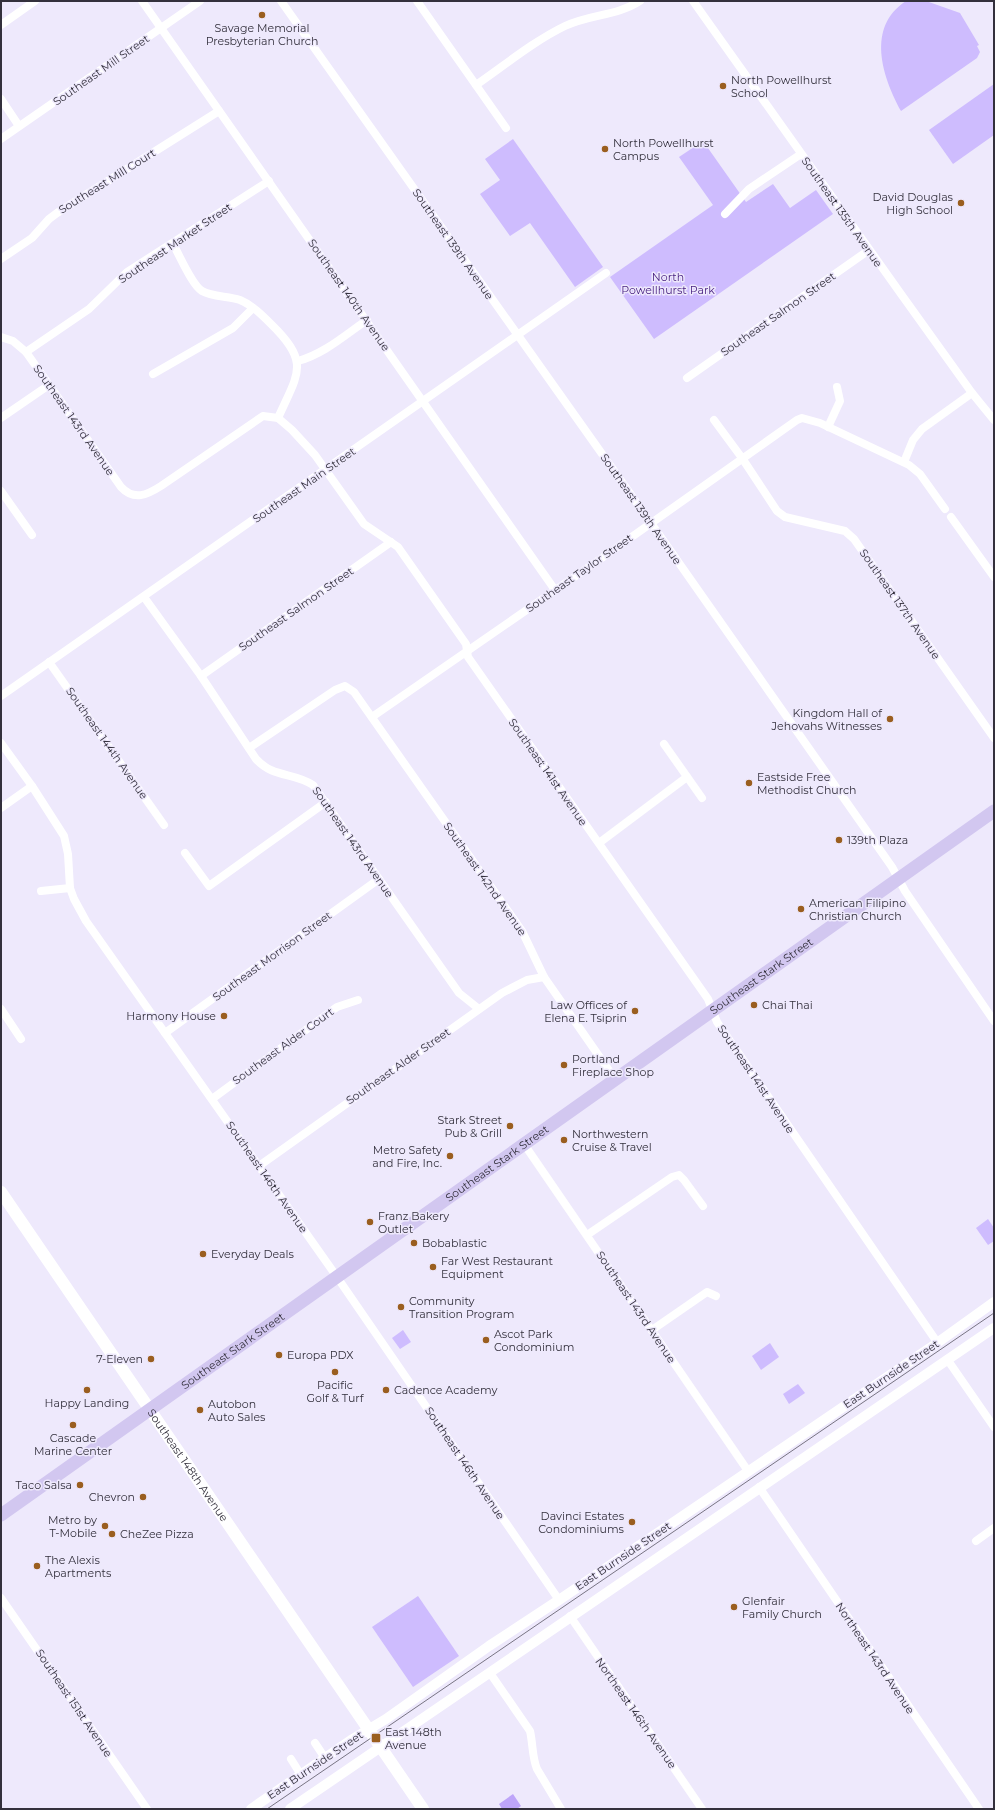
<svg xmlns="http://www.w3.org/2000/svg" width="995" height="1810" font-family="Montserrat,sans-serif">
<rect width="100%" height="100%" fill="#eee9fc"/>
<g fill="#cebcfe">
<path d="M906,1H926L960,13L979,45L977,46L980,52L977,58L901,111C882,76 866,27 906,1Z"/>
<path d="M994,84V135L953,164L929,130Z"/>
<path d="M513,139L603,267L575,287L530,223L510,236L480,194L500,180L485,159Z"/>
<path d="M703,141L746,202L773,184L790,208L816,190L833,214L654,339L610,277L713,205L679,157Z"/>
<path d="M988,1219L994,1228V1241L988,1245L976,1228Z"/>
<path d="M403,1330L411,1342L400,1349L392,1338Z"/>
<path d="M770,1343L779,1357L761,1370L752,1356Z"/>
<path d="M798,1384L805,1393L789,1404L783,1394Z"/>
<path d="M418,1596L459,1656L413,1687L372,1627Z"/>
</g>
<path fill="#bea5f9" d="M513,1794L521,1806L517,1809H502L499,1804Z"/>
<g fill="none" stroke-linecap="round" stroke-linejoin="round">
<g stroke="#fff" stroke-width="8">
<path d="M142,1L555,590"/>
<path d="M281,1L651,523L892,867L905,891L994,1021"/>
<path d="M417,1L506,128"/>
<path d="M693,1L901,294L972,393L994,420"/>
<path d="M1,25L35,1"/>
<path d="M476,85C505,65 534,41 565,26C590,14 617,16 640,1"/>
<path d="M1,99L19,126"/>
<path d="M1,139L200,1"/>
<path d="M725,214L749,189L801,154"/>
<path d="M173,244C180,256 192,285 202,291C212,297 228,296 240,300C252,305 262,315 271,324C311,363 298,373 278,418"/>
<path d="M1,259L32,238L49,219L57,213L219,111"/>
<path d="M1,337L13,341L26,352L121,487C134,501 147,495 161,486L263,416L278,418L292,430L315,455L364,524L398,547L466,644L468,657L708,999L717,1022L937,1342"/>
<path d="M26,352L89,309L127,272L269,181"/>
<path d="M298,361C324,354 345,335 367,320"/>
<path d="M153,374L233,328L253,308"/>
<path d="M687,378L869,250"/>
<path d="M1,418L49,385"/>
<path d="M714,420L742,458L777,511L785,517L845,531L854,539L994,738"/>
<path d="M828,427L840,401L837,387"/>
<path d="M904,462L913,440L922,429L972,393"/>
<path d="M1,491L32,535"/>
<path d="M951,517L994,577"/>
<path d="M144,597L201,676L256,759C273,778 293,772 313,785L459,993L479,1009"/>
<path d="M49,662L164,825"/>
<path d="M201,676L391,542"/>
<path d="M1,696L606,273"/>
<path d="M372,717L609,553L797,420L802,418L820,423L909,465L920,474L945,509"/>
<path d="M1,743L32,786L64,836L68,854L70,888L74,899L86,921L337,1277L559,1600"/>
<path d="M664,744L702,798"/>
<path d="M249,748L335,690L345,686L354,692L522,931L544,977L615,1079"/>
<path d="M1,808L32,786"/>
<path d="M599,843L687,777"/>
<path d="M185,853L209,886L326,802"/>
<path d="M41,891L70,888"/>
<path d="M1,1009L21,1039"/>
<path d="M165,1033L379,879"/>
<path d="M212,1099L337,1007L358,1000"/>
<path d="M524,1144L748,1471"/>
<path d="M259,1166L502,993L527,980L544,977"/>
<path d="M587,1235L672,1177L679,1175L684,1180L703,1206"/>
<path d="M652,1330L707,1292L716,1296"/>
<path d="M947,1359L994,1427"/>
<path d="M759,1487L979,1809"/>
<path d="M976,1541L994,1528"/>
<path d="M1,1598L147,1809"/>
<path d="M570,1616L702,1809"/>
<path d="M490,1673L530,1731C533,1744 532,1757 537,1769L561,1809"/>
<path d="M315,1743L325,1758"/>
<path d="M291,1759L301,1775"/>
</g>
<g stroke="#fff" stroke-width="10">
<path d="M251,1809L351,1740L386,1719L489,1646L559,1600L930,1348L994,1302"/>
<path d="M290,1809L994,1328"/>
</g>
<path stroke="#fff" stroke-width="12" id="s1" d="M1,1192L423,1809"/>
<path stroke="#d2c7f0" stroke-width="13" id="s2" d="M1,1515L994,811"/>
<path stroke="#787483" stroke-width="1" d="M267,1809L994,1313"/>
</g>
<g fill="#9a5e1f" stroke="#eee9fc" stroke-width="1.5">
<circle cx="262" cy="15" r="4"/>
<circle cx="723" cy="86" r="4"/>
<circle cx="605" cy="149" r="4"/>
<circle cx="961" cy="203" r="4"/>
<circle cx="890" cy="719" r="4"/>
<circle cx="749" cy="783" r="4"/>
<circle cx="839" cy="840" r="4"/>
<circle cx="801" cy="909" r="4"/>
<circle cx="754" cy="1005" r="4"/>
<circle cx="635" cy="1011" r="4"/>
<circle cx="224" cy="1016" r="4"/>
<circle cx="564" cy="1065" r="4"/>
<circle cx="510" cy="1126" r="4"/>
<circle cx="564" cy="1140" r="4"/>
<circle cx="450" cy="1156" r="4"/>
<circle cx="370" cy="1222" r="4"/>
<circle cx="414" cy="1243" r="4"/>
<circle cx="203" cy="1254" r="4"/>
<circle cx="433" cy="1267" r="4"/>
<circle cx="401" cy="1307" r="4"/>
<circle cx="486" cy="1340" r="4"/>
<circle cx="279" cy="1355" r="4"/>
<circle cx="151" cy="1359" r="4"/>
<circle cx="335" cy="1372" r="4"/>
<circle cx="87" cy="1390" r="4"/>
<circle cx="386" cy="1390" r="4"/>
<circle cx="200" cy="1410" r="4"/>
<circle cx="73" cy="1425" r="4"/>
<circle cx="80" cy="1485" r="4"/>
<circle cx="143" cy="1497" r="4"/>
<circle cx="632" cy="1522" r="4"/>
<circle cx="105" cy="1526" r="4"/>
<circle cx="112" cy="1534" r="4"/>
<circle cx="37" cy="1566" r="4"/>
<circle cx="734" cy="1607" r="4"/>
<rect x="371" y="1733" width="10" height="10" rx="2"/>
</g>
<g text-anchor="middle" stroke-width="3" stroke-linejoin="round" paint-order="stroke">
<g font-size="11" fill="#33303c" stroke="#eee9fc" text-anchor="start">
<text x="262" y="32" text-anchor="middle">Savage Memorial<tspan x="262" dy="13">Presbyterian Church</tspan></text>
<text x="731" y="84">North Powellhurst<tspan x="731" dy="13">School</tspan></text>
<text x="613" y="147">North Powellhurst<tspan x="613" dy="13">Campus</tspan></text>
<text x="953" y="201" text-anchor="end">David Douglas<tspan x="953" dy="13">High School</tspan></text>
<text x="882" y="717" text-anchor="end">Kingdom Hall of<tspan x="882" dy="13">Jehovahs Witnesses</tspan></text>
<text x="757" y="781">Eastside Free<tspan x="757" dy="13">Methodist Church</tspan></text>
<text x="847" y="844">139th Plaza</text>
<text x="809" y="907">American Filipino<tspan x="809" dy="13">Christian Church</tspan></text>
<text x="627" y="1009" text-anchor="end">Law Offices of<tspan x="627" dy="13">Elena E. Tsiprin</tspan></text>
<text x="762" y="1009">Chai Thai</text>
<text x="216" y="1020" text-anchor="end">Harmony House</text>
<text x="572" y="1063">Portland<tspan x="572" dy="13">Fireplace Shop</tspan></text>
<text x="502" y="1124" text-anchor="end">Stark Street<tspan x="502" dy="13">Pub &amp; Grill</tspan></text>
<text x="572" y="1138">Northwestern<tspan x="572" dy="13">Cruise &amp; Travel</tspan></text>
<text x="442" y="1154" text-anchor="end">Metro Safety<tspan x="442" dy="13">and Fire, Inc.</tspan></text>
<text x="378" y="1220">Franz Bakery<tspan x="378" dy="13">Outlet</tspan></text>
<text x="422" y="1247">Bobablastic</text>
<text x="211" y="1258">Everyday Deals</text>
<text x="441" y="1265">Far West Restaurant<tspan x="441" dy="13">Equipment</tspan></text>
<text x="409" y="1305">Community<tspan x="409" dy="13">Transition Program</tspan></text>
<text x="494" y="1338">Ascot Park<tspan x="494" dy="13">Condominium</tspan></text>
<text x="287" y="1359">Europa PDX</text>
<text x="143" y="1363" text-anchor="end">7-Eleven</text>
<text x="335" y="1389" text-anchor="middle">Pacific<tspan x="335" dy="13">Golf &amp; Turf</tspan></text>
<text x="394" y="1394">Cadence Academy</text>
<text x="87" y="1407" text-anchor="middle">Happy Landing</text>
<text x="208" y="1408">Autobon<tspan x="208" dy="13">Auto Sales</tspan></text>
<text x="73" y="1442" text-anchor="middle">Cascade<tspan x="73" dy="13">Marine Center</tspan></text>
<text x="72" y="1489" text-anchor="end">Taco Salsa</text>
<text x="135" y="1501" text-anchor="end">Chevron</text>
<text x="624" y="1520" text-anchor="end">Davinci Estates<tspan x="624" dy="13">Condominiums</tspan></text>
<text x="97" y="1524" text-anchor="end">Metro by<tspan x="97" dy="13">T-Mobile</tspan></text>
<text x="120" y="1538">CheZee Pizza</text>
<text x="45" y="1564">The Alexis<tspan x="45" dy="13">Apartments</tspan></text>
<text x="742" y="1605">Glenfair<tspan x="742" dy="13">Family Church</tspan></text>
<text x="385" y="1736">East 148th<tspan x="385" dy="13">Avenue</tspan></text>
</g>
<g font-size="11" fill="#33303c" stroke="#eee9fc">
<text transform="translate(101 70) rotate(-35)" y="4">Southeast Mill Street</text>
<text transform="translate(107 181) rotate(-32)" y="4">Southeast Mill Court</text>
<text transform="translate(842 212) rotate(55)" y="4">Southeast 135th Avenue</text>
<text transform="translate(175 243) rotate(-34)" y="4">Southeast Market Street</text>
<text transform="translate(453 244) rotate(55)" y="4">Southeast 139th Avenue</text>
<text transform="translate(349 295) rotate(55)" y="4">Southeast 140th Avenue</text>
<text transform="translate(778 314) rotate(-35)" y="4">Southeast Salmon Street</text>
<text transform="translate(74 420) rotate(55)" y="4">Southeast 143rd Avenue</text>
<text transform="translate(304 485) rotate(-35)" y="4">Southeast Main Street</text>
<text transform="translate(641 509) rotate(55)" y="4">Southeast 139th Avenue</text>
<text transform="translate(579 573) rotate(-35)" y="4">Southeast Taylor Street</text>
<text transform="translate(900 604) rotate(55)" y="4">Southeast 137th Avenue</text>
<text transform="translate(296 609) rotate(-35)" y="4">Southeast Salmon Street</text>
<text transform="translate(107 743) rotate(55)" y="4">Southeast 144th Avenue</text>
<text transform="translate(548 772) rotate(55)" y="4">Southeast 141st Avenue</text>
<text transform="translate(353 842) rotate(55)" y="4">Southeast 143rd Avenue</text>
<text transform="translate(485 879) rotate(55)" y="4">Southeast 142nd Avenue</text>
<text transform="translate(272 956) rotate(-36)" y="4">Southeast Morrison Street</text>
<text dy="4" stroke="none"><textPath href="#s2" startOffset="932">Southeast Stark Street</textPath></text>
<text transform="translate(283 1046) rotate(-36)" y="4">Southeast Alder Court</text>
<text transform="translate(398 1066) rotate(-35)" y="4">Southeast Alder Street</text>
<text transform="translate(756 1079) rotate(56)" y="4">Southeast 141st Avenue</text>
<text dy="4" stroke="none"><textPath href="#s2" startOffset="608">Southeast Stark Street</textPath></text>
<text transform="translate(267 1177) rotate(55)" y="4">Southeast 146th Avenue</text>
<text transform="translate(636 1307) rotate(56)" y="4">Southeast 143rd Avenue</text>
<text dy="4" stroke="none"><textPath href="#s2" startOffset="284">Southeast Stark Street</textPath></text>
<text transform="translate(891 1374) rotate(-34)" y="4">East Burnside Street</text>
<text transform="translate(465 1463) rotate(56)" y="4">Southeast 146th Avenue</text>
<text dy="4" stroke="none"><textPath href="#s1" startOffset="331">Southeast 148th Avenue</textPath></text>
<text transform="translate(623 1556) rotate(-34)" y="4">East Burnside Street</text>
<text transform="translate(875 1658) rotate(56)" y="4">Northeast 143rd Avenue</text>
<text transform="translate(74 1703) rotate(56)" y="4">Southeast 151st Avenue</text>
<text transform="translate(636 1713) rotate(55)" y="4">Northeast 146th Avenue</text>
<text transform="translate(315 1765) rotate(-34)" y="4">East Burnside Street</text>
</g>
<g font-size="11" fill="#492281" stroke="#eee9fc">
<text x="668" y="281">North<tspan x="668" dy="13">Powellhurst Park</tspan></text>
</g>
</g>
<rect width="995" height="1810" fill="none" stroke="#33303c" stroke-width="4"/>
</svg>
